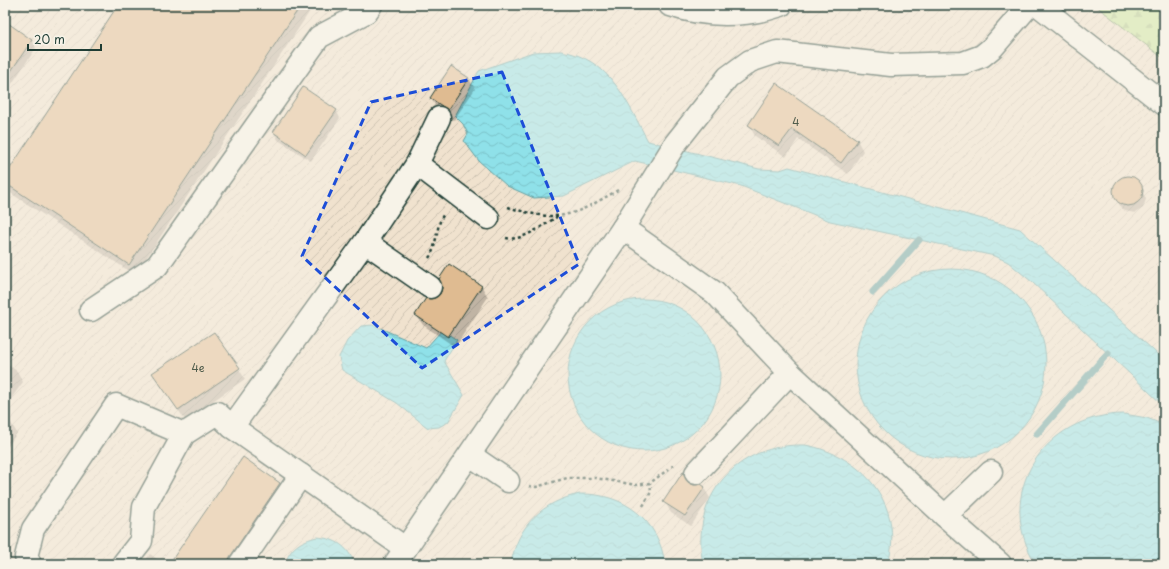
<svg xmlns="http://www.w3.org/2000/svg" width="1169" height="569" font-family="'Playpen Sans',sans-serif">
<defs>
<pattern id="industrial-furrows" width="10" height="10" patternUnits="userSpaceOnUse"><rect width="10" height="10" fill="#f0e2ce"/><path d="M-1 1l2-2M0 10L10 0M9 11l2-2" fill="none" stroke="#cdc3b2"/></pattern>
<pattern id="forest-firs" width="22" height="20" patternUnits="userSpaceOnUse"><rect width="22" height="20" fill="#cae79e"/><path d="M5 1l3.5 6h-7zM16 11l3.5 6h-7z" fill="#adc789"/></pattern>
<pattern id="water-waves" width="16" height="10" patternUnits="userSpaceOnUse"><rect width="16" height="10" fill="#8fe1e9"/><path d="M0 5q4-4 8 0t8 0" fill="none" stroke="#7bc2c8"/></pattern>
</defs>
<rect width="100%" height="100%" fill="#f7f3e8"/>
<filter id="ink" filterUnits="userSpaceOnUse"><feTurbulence type="fractalNoise" baseFrequency=".025" numOctaves="2"/><feDisplacementMap in="SourceGraphic" scale="8" xChannelSelector="R" yChannelSelector="G"/><feConvolveMatrix kernelMatrix="1 2 1 2 8 2 1 2 1" color-interpolation-filters="sRGB"/></filter>
<g filter="url(#ink)">
<rect fill="url(#industrial-furrows)" x="5" y="5" width="1159" height="559"/>
<path fill="url(#forest-firs)" stroke="#749269" d="M1095,5H1164V59Z"/>
<g fill="url(#water-waves)" stroke="#629fa1">
<path d="M561,51C611,59 626,101 648,141L759,169L780,170L789,167L1020,229L1164,360V406L1032,282L1008,262L995,256L830,221L741,186L635,161L564,196L534,198L507,186L479,161L464,141L468,134L463,124L455,116L479,71L533,52Z"/>
<circle cx="951" cy="364" r="95"/>
<circle cx="644" cy="375" r="76"/>
<path d="M373,325L426,348L442,330L457,340L444,361L464,395L448,422L439,427L428,428L397,403L342,370L339,357L347,341L361,326Z"/>
<path d="M1124,414L1147,418L1164,425V564H1036C992,494 1044,414 1124,414Z"/>
<path d="M805,445C862,455 905,504 888,564H703C690,496 737,443 805,445Z"/>
<path d="M580,494C624,493 659,520 665,564H511C517,526 543,501 580,494Z"/>
<path d="M317,537C337,539 347,546 355,564H285C290,547 301,541 317,537Z"/>
</g>
<g fill="#0003">
<path d="M119,5H314L135,275L9,192L5,185V178Z"/>
<path d="M5,32L32,40L36,48L5,94Z"/>
<path d="M469,79L475,89L454,120L437,109L431,98Z"/>
<path d="M777,85L857,140L863,151L848,174L798,139L786,157L755,136L749,125Z"/>
<path d="M336,110L340,118L311,161L278,140L274,132Z"/>
<path d="M1126,177L1137,181L1146,199L1143,208L1135,213L1125,211L1121,208L1114,193V188L1117,182Z"/>
<path d="M450,265L482,287L488,297L455,347L423,325L416,315L441,294Z"/>
<path d="M5,363L17,371L23,382L5,407Z"/>
<path d="M239,369L245,379L185,420L154,374Z"/>
<path d="M5,418L11,423L17,433L5,451Z"/>
<path d="M243,459L280,484L286,494L238,564H170Z"/>
<path d="M704,488L710,498L691,526L671,513L665,502Z"/>
<path d="M150,554L164,564H143Z"/>
</g>
<g fill="none" stroke-linecap="round" stroke-linejoin="round">
<g stroke="#629fa1" stroke-width="7">
<path d="M873,292L919,240"/>
<path d="M1037,434L1108,353"/>
</g>
</g>
<g fill="#dfbb91" stroke="#1f3d34">
<path d="M118,5H301L129,265L5,183V176Z"/>
<path d="M5,21L32,40L5,80Z"/>
<path d="M451,66L469,78L448,110L430,98Z"/>
<path d="M776,83L858,140L841,163L792,129L779,146L748,125Z"/>
<path d="M303,87L337,110L306,155L273,132Z"/>
<circle cx="1128" cy="191" r="15"/>
<path d="M449,264L482,286L448,337L415,315L426,298H435L440,294L442,288L439,279Z"/>
<path d="M214,332L240,368L178,410L152,373Z"/>
<path d="M243,457L280,483L230,557L228,564H169Z"/>
<path d="M683,472L688,482L694,485L701,484L705,487L685,516L663,502Z"/>
</g>
<g fill="none" stroke-linecap="round" stroke-linejoin="round">
<g stroke="#1f3d34" stroke-width="25">
<g id="minor">
<path d="M670,5C704,17 746,17 781,5"/>
<path d="M1038,5L1164,104"/>
<path d="M417,164L488,218"/>
<path d="M365,242L430,287"/>
<path d="M91,310L157,266L319,37L366,12L371,5"/>
<path d="M232,427L365,242L417,164L439,118"/>
<path d="M470,455L508,481"/>
<path d="M991,472L945,516L790,373L715,293L623,228L675,144L728,77L750,61L777,52L891,65L963,63L982,56L993,47L1029,5"/>
<path d="M696,473L790,373"/>
<path d="M945,516L1000,564"/>
<path d="M30,564L26,557L33,529L116,405L184,434"/>
<path d="M123,564L141,541L144,507L184,434L217,413L232,427L405,548"/>
<path d="M240,564L301,475"/>
<path d="M395,564L623,228"/>
</g>
</g>
<g stroke="#1f3d34" stroke-width="2.5" stroke-dasharray="3 3" stroke-linecap="butt">
<path d="M508,207C560,224 573,216 618,190"/>
<path d="M506,238C522,242 543,225 557,217"/>
<path d="M429,258C438,245 435,226 444,214"/>
<path d="M529,486L536,487L567,478H595L636,485L650,483L674,465"/>
<path d="M643,506L651,492L650,483"/>
</g>
<use href="#minor" stroke="#f7f3e8" stroke-width="22"/>
</g>
</g>
<path d="M0 0H1169V569H0ZM502,72L579,264L422,368L302,256L371,102Z" fill="#f7f3e8" fill-opacity=".55" fill-rule="evenodd"/>
<path fill="none" stroke="#1d4ed8" stroke-width="3" stroke-dasharray="8 5" stroke-linejoin="round" d="M502,72L579,264L422,368L302,256L371,102Z"/>
<g text-anchor="middle" stroke-width="3.5" stroke-linejoin="round" paint-order="stroke">
<g font-size="11" fill="#4f5c4b">
<text x="796" y="126">4</text>
<text x="198" y="372">4e</text>
</g>
</g>
<rect width="1169" height="569" fill="none" stroke="#f7f3e8" stroke-width="20"/>
<rect x="10" y="10" width="1149" height="549" fill="none" stroke="#1f3d34" stroke-width="1.5" filter="url(#ink)"/>
<path d="M28 44v6h73v-6" fill="none" stroke="#1f3d34" stroke-width="2"/>
<text x="34" y="44" font-size="12" fill="#1f3d34" stroke="#f7f3e8" stroke-width="3" paint-order="stroke">20 m</text>
</svg>
